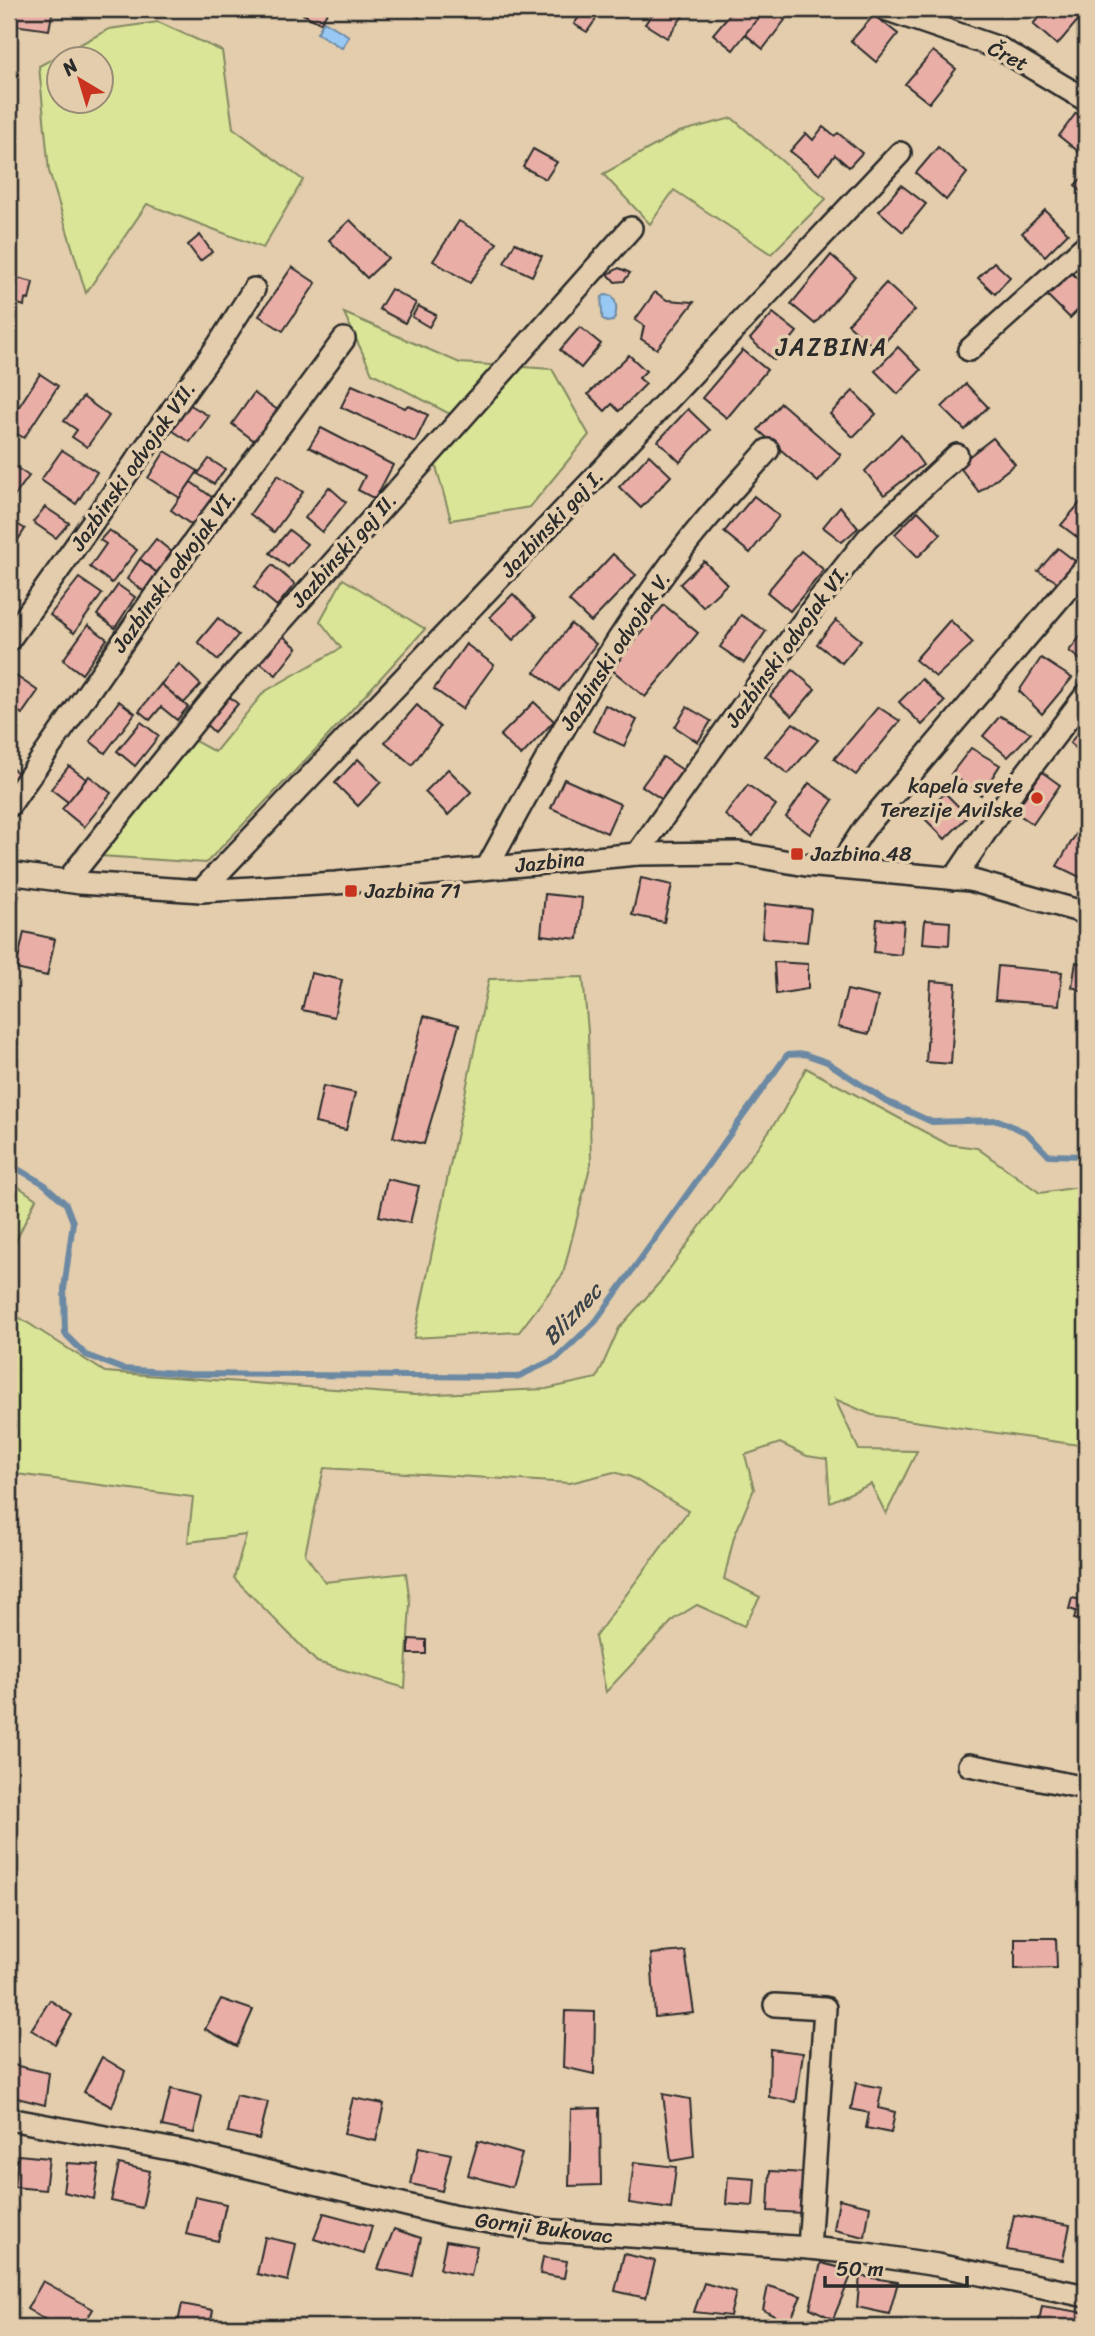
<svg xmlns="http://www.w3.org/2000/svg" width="1095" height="2336" font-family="Sriracha,sans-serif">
<rect width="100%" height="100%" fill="#e3cdac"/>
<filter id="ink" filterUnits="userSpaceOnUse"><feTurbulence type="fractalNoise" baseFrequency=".0143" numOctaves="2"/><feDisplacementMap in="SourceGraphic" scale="14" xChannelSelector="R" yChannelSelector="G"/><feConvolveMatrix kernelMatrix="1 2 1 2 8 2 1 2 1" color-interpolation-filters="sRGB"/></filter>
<g filter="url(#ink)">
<g fill="#dae597" stroke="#828861" stroke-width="2" fill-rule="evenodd">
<path d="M158,22L222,51L233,128L303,180L263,248L147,204L86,293L49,171L39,66L109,29ZM60,60H102V102H60Z"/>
<path d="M732,118L826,199L771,254L674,190L650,224L603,174L679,132Z"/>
<path d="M344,313L460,363L552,369L589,435L530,507L451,520L434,459L469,424L372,373Z"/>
<path d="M343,579L425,629L318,747L206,863L101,856L184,735L215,752L264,692L341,648L320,621Z"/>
<path d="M583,977L588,1031L591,1163L563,1274L519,1332L414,1338L489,979Z"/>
<path d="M806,1068L947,1144L977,1148L1040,1193L1086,1186V1446L872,1415L835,1399L859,1450L917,1451L886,1514L871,1484L830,1502L827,1459L807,1456L780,1443L745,1455L754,1489L734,1537L724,1579L760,1597L744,1626L697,1605L674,1619L606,1692L595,1637L688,1511L631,1477L614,1472L570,1483L324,1468L305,1554L325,1582L406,1573L410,1603L405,1688L317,1662L234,1578L246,1535L188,1542L193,1497L9,1473V1311L105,1372L415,1395L546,1389L597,1378L619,1328L660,1282L782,1113Z"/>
<path d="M9,1180L36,1199L9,1255Z"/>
</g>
<g fill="#98c8f4" stroke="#6c89a4" stroke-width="2">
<path d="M324,21L349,36L342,48L317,33Z"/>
<path d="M605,295L612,296C618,304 617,313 613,321L607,322L602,318C603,310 600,305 602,297Z"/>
</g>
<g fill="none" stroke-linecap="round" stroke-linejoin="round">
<path stroke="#6c89a4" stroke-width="6" d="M9,1164L44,1184L66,1204L73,1222L64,1289L65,1334L86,1355L123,1369L189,1374L517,1377L557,1358L596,1321L787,1055L804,1054L827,1062L886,1101L932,1122L998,1120L1027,1133L1048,1155L1086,1156"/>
</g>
<g fill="#e9afa7" stroke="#2b2b2b" stroke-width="2">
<path d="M16,9H53L49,30L13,25Z"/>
<path d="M306,9H325L328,11L320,23L303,14Z"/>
<path d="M405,9H424L419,17Z"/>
<path d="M585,9L598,16L587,32L574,24Z"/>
<path d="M656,9H679L685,13L667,38L645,24Z"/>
<path d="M734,9H746L758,18L733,50L713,34Z"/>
<path d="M766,9H771L785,20L763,49L745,34Z"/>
<path d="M1046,9H1069L1080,18L1057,45L1033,24Z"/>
<path d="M874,15L898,34L876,62L851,41Z"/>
<path d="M933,51L956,69L929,103L905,84Z"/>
<path d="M1076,113L1086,121V143L1079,152L1059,136Z"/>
<path d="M823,127L834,136L838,133L862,153L849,167L835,155L819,174L790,151L806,133L813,140Z"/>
<path d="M938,147L967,173L946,200L916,173Z"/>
<path d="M533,149L557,162L546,179L523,167Z"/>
<path d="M1086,174V196L1075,185Z"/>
<path d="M901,185L926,204L903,232L879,211Z"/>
<path d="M1045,210L1068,233L1045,256L1022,233Z"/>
<path d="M350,220L388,258L367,278L329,240Z"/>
<path d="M459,221L497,243L470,283L433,261Z"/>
<path d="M200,235L212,252L200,261L188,245Z"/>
<path d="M515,243L542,256L532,276L504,263Z"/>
<path d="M831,255L855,276L815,324L791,304Z"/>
<path d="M994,262L1010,277L995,294L978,278Z"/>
<path d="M292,267L316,283L283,331L259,316Z"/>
<path d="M619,268L630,273L624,281L615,282L608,274Z"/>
<path d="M1071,272L1086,288V302L1070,318L1047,295Z"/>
<path d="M9,276L33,282L29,300L25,299L24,306L9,301Z"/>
<path d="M886,283L915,310L877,350L848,324Z"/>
<path d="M391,289L416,303L405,323L379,309Z"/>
<path d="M655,292L667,300L694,302L657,349L641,339L644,326L635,320Z"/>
<path d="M418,306L436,315L429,327L412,317Z"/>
<path d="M773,313L797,332L774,360L750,339Z"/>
<path d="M580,327L601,344L581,368L560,350Z"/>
<path d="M898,347L921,370L898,394L875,371Z"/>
<path d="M743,350L767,370L727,418L702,398Z"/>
<path d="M629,355L646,371L639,378L646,384L619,411L612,404L605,411L588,394Z"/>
<path d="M40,374L58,386L24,438L9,429V422Z"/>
<path d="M966,384L988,407L965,430L942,407Z"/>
<path d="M352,385L405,408L408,405L428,415L415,442L341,407Z"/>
<path d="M853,391L876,414L853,437L830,414Z"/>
<path d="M254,393L279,411L256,442L232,424Z"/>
<path d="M83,397L109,416L87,447L72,437L77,430L64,421Z"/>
<path d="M187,403L209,416L190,442L170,429Z"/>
<path d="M781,403L841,455L818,482L758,430Z"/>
<path d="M688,409L710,430L680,462L658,441Z"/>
<path d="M321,428L393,465L375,499L358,490L365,476L309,447Z"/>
<path d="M901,434L923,465L884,495L865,471Z"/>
<path d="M993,438L1015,464L979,492L958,465Z"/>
<path d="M62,450L97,472L76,504L41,480Z"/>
<path d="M165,451L198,471L180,498L148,478Z"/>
<path d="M649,455L671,476L641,508L619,487Z"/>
<path d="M209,459L225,469L214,484L198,474Z"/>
<path d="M14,466L29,476L13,498L9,495V472Z"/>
<path d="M278,475L303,492L274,532L250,514Z"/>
<path d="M191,482L213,498L193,526L171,510Z"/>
<path d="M329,487L346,502L322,532L305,518Z"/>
<path d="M754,496L779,516L750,553L724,532Z"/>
<path d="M1085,497L1086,541L1085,543L1061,525Z"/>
<path d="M840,506L858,528L842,542L823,527Z"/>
<path d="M45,507L69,523L56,538L33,522Z"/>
<path d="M918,511L941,534L918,557L895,534Z"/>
<path d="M9,519L25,529L12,549L9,547Z"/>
<path d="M109,530L137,550L112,583L90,567L106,544L100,540Z"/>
<path d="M289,530L307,544L288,567L270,553Z"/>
<path d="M156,539L173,553L157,573L140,559Z"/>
<path d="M1058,548L1079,564L1063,585L1038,571Z"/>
<path d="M801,551L824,570L790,611L767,592Z"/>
<path d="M613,554L636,575L591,622L569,601Z"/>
<path d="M140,559L157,573L145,592L127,579Z"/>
<path d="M704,561L727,584L703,607L680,584Z"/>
<path d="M272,565L295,584L277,606L254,587Z"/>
<path d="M79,578L102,594L74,633L50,615Z"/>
<path d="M118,585L135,597L115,628L97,615Z"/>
<path d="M513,594L536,617L513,640L490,617Z"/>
<path d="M664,605L698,633L645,697L611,669Z"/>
<path d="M741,615L766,631L744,663L720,647Z"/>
<path d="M218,618L238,635L218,660L198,642Z"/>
<path d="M836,620L861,640L842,663L817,644Z"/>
<path d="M950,620L973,643L936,677L915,660Z"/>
<path d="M571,624L596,644L559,691L535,672Z"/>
<path d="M88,625L107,639L82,674L63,660Z"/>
<path d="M1086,629V664L1069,651Z"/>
<path d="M282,635L297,648L276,675L259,662Z"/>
<path d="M466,644L494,665L462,709L434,689Z"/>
<path d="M1041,658L1072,678L1042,714L1019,691Z"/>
<path d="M179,664L201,685L184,703L161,684Z"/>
<path d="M793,670L815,689L792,716L770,696Z"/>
<path d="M13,674L38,691L22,714L9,705V680Z"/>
<path d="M922,679L945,702L922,725L899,702Z"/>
<path d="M161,684L188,707L177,720L161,707L150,720L139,711Z"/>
<path d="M224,692L238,704L214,732L200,719Z"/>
<path d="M119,701L135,713L105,753L90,741Z"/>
<path d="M534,702L554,721L521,756L500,736Z"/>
<path d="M417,705L440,727L412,765L385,742Z"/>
<path d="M605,705L637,720L624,746L593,731Z"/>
<path d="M687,707L711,721L698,742L675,727Z"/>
<path d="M878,707L900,721L856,775L834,759Z"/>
<path d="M1000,716L1031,733L1008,757L983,736Z"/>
<path d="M141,722L159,736L135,766L117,751Z"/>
<path d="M1086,722V757L1070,743Z"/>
<path d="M793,723L818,740L788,774L765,756Z"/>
<path d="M971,748L1000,765L981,795L951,774Z"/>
<path d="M663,757L683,770L663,800L642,786Z"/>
<path d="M358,759L381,782L358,806L335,783Z"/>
<path d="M9,766L22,776L9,795Z"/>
<path d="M69,766L86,779L68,802L51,789Z"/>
<path d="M448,769L471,792L448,815L425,792Z"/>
<path d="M1042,772L1060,785L1033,824L1015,812Z"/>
<path d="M89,776L111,793L84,827L62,809Z"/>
<path d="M564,779L620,804L607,833L551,808Z"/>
<path d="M809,783L833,800L810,834L786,817Z"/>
<path d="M748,785L776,805L753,836L725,815Z"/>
<path d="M945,793L968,816L945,839L922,816Z"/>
<path d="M1076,834L1086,839V880L1057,866Z"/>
<path d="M641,878L672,885L664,922L632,915Z"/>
<path d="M9,893L19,895L11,932H9Z"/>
<path d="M545,894L582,898L578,939L541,935Z"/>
<path d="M765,904L811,909L807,942L762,938Z"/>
<path d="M877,919L904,921L901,955L874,952Z"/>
<path d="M925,920L950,922L949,945L923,943Z"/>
<path d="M24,932L55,939L47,976L16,969Z"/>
<path d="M774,962L808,964V989L776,994Z"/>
<path d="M1076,962L1086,965V992L1072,987Z"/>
<path d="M998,966L1062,972L1059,1005L995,1000Z"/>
<path d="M311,973L342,980L334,1017L302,1010Z"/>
<path d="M931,981L956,983L951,1064L926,1062Z"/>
<path d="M847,990L878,997L869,1034L838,1027Z"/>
<path d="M424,1016L459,1025L424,1144L393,1137Z"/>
<path d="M323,1086L355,1093L346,1130L315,1123Z"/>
<path d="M387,1179L419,1186L410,1223L379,1216Z"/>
<path d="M1072,1598L1086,1601V1622L1074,1619L1076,1611L1069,1609Z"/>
<path d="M409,1639L426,1640V1654H409Z"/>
<path d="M1015,1938H1056L1057,1968L1015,1969Z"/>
<path d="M685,1951L694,2013L655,2017L651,1954Z"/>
<path d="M221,1999L253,2010L237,2046L205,2029Z"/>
<path d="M50,2000L72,2015L55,2044L31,2030Z"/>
<path d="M565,2011L595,2012L594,2074L563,2067Z"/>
<path d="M770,2049L803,2053L796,2102L769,2097Z"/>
<path d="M102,2057L125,2071L112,2107L84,2092Z"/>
<path d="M9,2064L49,2073L45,2105L9,2096Z"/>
<path d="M856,2083L882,2088L878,2108L895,2112L891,2133L866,2128L869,2113L851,2109Z"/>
<path d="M171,2089L202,2096L194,2133L162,2126Z"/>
<path d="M663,2094L690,2099L694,2157L671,2161Z"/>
<path d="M236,2095L268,2102L259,2139L228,2132Z"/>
<path d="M353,2098L384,2104L376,2141L344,2134Z"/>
<path d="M600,2108L601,2185L569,2186L571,2109Z"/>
<path d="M478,2141L522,2154L512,2187L468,2175Z"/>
<path d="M419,2147L451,2154L442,2191L411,2184Z"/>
<path d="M18,2155L49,2158L45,2190L14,2187Z"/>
<path d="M634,2162L676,2167L671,2209L629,2203Z"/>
<path d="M67,2163L99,2165L94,2199L63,2192Z"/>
<path d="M119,2164L150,2171L142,2208L111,2201Z"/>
<path d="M770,2171L804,2173L802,2213L768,2211Z"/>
<path d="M728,2177L755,2179L753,2206L726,2204Z"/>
<path d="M195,2197L226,2204L218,2241L186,2234Z"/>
<path d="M839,2199L870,2206L865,2237L834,2230Z"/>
<path d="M324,2213L372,2226L364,2254L314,2239Z"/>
<path d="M1014,2215L1070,2225L1063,2260L1007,2250Z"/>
<path d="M394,2229L421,2238L413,2276L378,2269Z"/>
<path d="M265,2237L296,2244L288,2281L257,2274Z"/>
<path d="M446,2241L477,2246L471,2276L440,2269Z"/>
<path d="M624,2254L655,2261L646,2298L615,2291Z"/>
<path d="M543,2257L567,2261L564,2278L540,2274Z"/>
<path d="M821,2263L853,2271L833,2319L810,2308Z"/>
<path d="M860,2276L898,2282L889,2314L857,2307Z"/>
<path d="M43,2281L93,2309L82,2327H58L27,2309Z"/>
<path d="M704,2283L736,2292L730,2316L694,2312Z"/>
<path d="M768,2286L801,2296L789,2324L763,2310Z"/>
<path d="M182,2304L213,2310L210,2327H177Z"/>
<path d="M1042,2306L1086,2313V2327H1038Z"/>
</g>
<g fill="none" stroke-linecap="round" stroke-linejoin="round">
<g stroke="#2b2b2b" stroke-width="26">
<g id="minor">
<path d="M885,9L999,48L1086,100"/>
<path d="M969,350L1086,245"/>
<path d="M9,640L219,344L254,289"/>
<path d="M9,806L168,577L344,339"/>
<path d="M637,854L820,598L867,539L957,455"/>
<path d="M487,868C546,758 607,646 684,547C710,513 740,482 768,450"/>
<path d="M838,868L864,829L1086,567"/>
<path d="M9,873L80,883L201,891L336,883L637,854L739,853L806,865L970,880L1086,913"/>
<path d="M954,879L1015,788L1086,695"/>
<path d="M67,881L220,690L631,228"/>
<path d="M201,891L602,470L900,153"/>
<path d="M969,1765L1086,1788"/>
<path d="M775,2005L825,2008L809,2248"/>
<path d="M9,2119L186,2152L452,2216L540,2230L809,2248L866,2254L937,2265L1086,2296"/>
</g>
</g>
<use href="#minor" stroke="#e3cdac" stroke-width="21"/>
</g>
</g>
<g fill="#c8321e" stroke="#e3cdac" stroke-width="2.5">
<circle cx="1037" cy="798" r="7"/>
<rect x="790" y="847" width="14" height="14" rx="3.5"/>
<rect x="344" y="884" width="14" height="14" rx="3.5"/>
</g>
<g text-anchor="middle" stroke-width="7" stroke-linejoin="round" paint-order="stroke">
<g font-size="21" fill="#2b2b2b" stroke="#e3cdac">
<text transform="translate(1008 56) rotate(27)" y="7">Čret</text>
<text transform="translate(133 466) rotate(-55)" y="7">Jazbinski odvojak VII.</text>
<text transform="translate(552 523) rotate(-47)" y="7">Jazbinski gaj I.</text>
<text transform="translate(344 550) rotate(-48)" y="7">Jazbinski gaj II.</text>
<text transform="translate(174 571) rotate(-54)" y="7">Jazbinski odvojak VI.</text>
<text transform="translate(787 646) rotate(-54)" y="7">Jazbinski odvojak VI.</text>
<text transform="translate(615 651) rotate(-57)" y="7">Jazbinski odvojak V.</text>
<text transform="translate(550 862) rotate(-6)" y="7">Jazbina</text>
<text transform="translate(544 2228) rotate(7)" y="7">Gornji Bukovac</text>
</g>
<g font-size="21" fill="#2b2b2b" stroke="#e3cdac" text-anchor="start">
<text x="1023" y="793" text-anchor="end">kapela svete<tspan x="1023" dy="24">Terezije Avilske</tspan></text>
<text x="811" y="861">Jazbina 48</text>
<text x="365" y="898">Jazbina 71</text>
</g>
<g font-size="23" font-style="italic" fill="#3b4349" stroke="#e3cdac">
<text transform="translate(572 1314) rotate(-47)" y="8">Bliznec</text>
</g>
<g font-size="24" letter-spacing="2" fill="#2b2b2b" stroke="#e3cdac">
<text x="832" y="355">JAZBINA</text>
</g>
</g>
<rect width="1095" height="2336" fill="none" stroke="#e3cdac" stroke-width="35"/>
<rect x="18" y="18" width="1060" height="2301" fill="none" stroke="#2b2b2b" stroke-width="2.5" filter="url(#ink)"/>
<g transform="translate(80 80) rotate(322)"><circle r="33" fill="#e3cdac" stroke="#998c78" stroke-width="2"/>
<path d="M0-5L12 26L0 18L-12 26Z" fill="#c8321e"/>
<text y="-10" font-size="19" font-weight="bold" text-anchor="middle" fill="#2b2b2b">N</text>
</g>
<path d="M825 2276v10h142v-10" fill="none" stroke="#2b2b2b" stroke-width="3.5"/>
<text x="836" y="2276" font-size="21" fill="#2b2b2b" stroke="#e3cdac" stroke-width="5" paint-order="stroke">50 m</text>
</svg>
